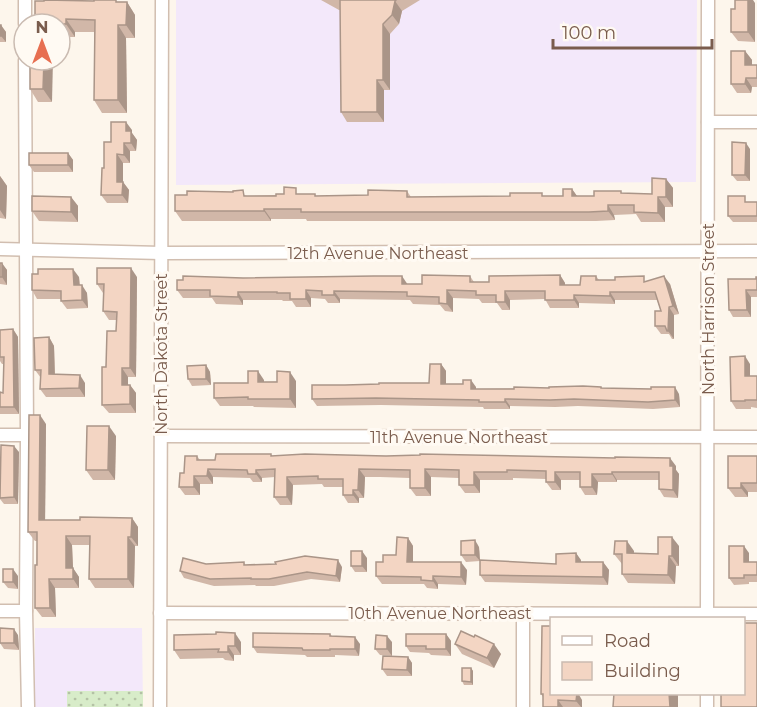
<svg xmlns="http://www.w3.org/2000/svg" width="757" height="707" font-family="Montserrat,sans-serif">
<defs>
<pattern id="park-dots" width="8" height="8" patternUnits="userSpaceOnUse" patternTransform="scale(1.5)"><rect width="8" height="8" fill="#d8ecc9"/><path d="M2 2h.1M6 6h.1" fill="none" stroke="#b4c2a5" stroke-width="1.8" stroke-linecap="round"/></pattern>
</defs>
<rect width="100%" height="100%" fill="#fdf6ec"/>
<g fill="#f3e8fa">
<path d="M176,0H697L696,182L176,185Z"/>
<path d="M35,628H142L143,707H28V706L35,705Z"/>
</g>
<rect fill="url(#park-dots)" x="67" y="691" width="76" height="16"/>
<g fill="none" stroke-linecap="round" stroke-linejoin="round">
<g stroke="#d1beb0" stroke-width="15">
<g id="minor">
<path d="M25,0V24"/>
<path d="M25,60L27,435L26,611L28,707"/>
<path d="M708,122H757"/>
<path d="M0,249L161,253L757,251"/>
<path d="M0,435H27"/>
<path d="M161,436L757,437"/>
<path d="M0,611H26"/>
<path d="M160,613L757,614"/>
<path d="M523,613V707"/>
<path d="M707,618L708,0"/>
<path d="M160,707L162,0"/>
<path d="M707,707V694"/>
</g>
</g>
<use href="#minor" stroke="#fff" stroke-width="12"/>
</g>
<g fill="#d1b7a8">
<path d="M321,0H420L402,11L399,24L390,34V90H384V122H347L341,112L340,10H339Z"/>
<path d="M69,1L127,2L135,15V38H126L127,113H102L94,100V32H75V37H60V24Z"/>
<path d="M755,3V42L738,41L731,32L735,9Z"/>
<path d="M0,25L6,32V42H0Z"/>
<path d="M745,51L752,60V65H757V87H752L751,93H737L731,84Z"/>
<path d="M30,60L52,102H38L30,89Z"/>
<path d="M132,130V133L137,140L136,151H130V163H123V182L129,190L128,203H107L101,195L104,168L111,142Z"/>
<path d="M750,149V181H737L732,175Z"/>
<path d="M68,153L73,160V172H34L29,165Z"/>
<path d="M0,176L7,186L6,219L0,218Z"/>
<path d="M666,179L673,188V207H665V222H641L636,214L614,215L615,220L596,221H307L306,219H271V221H182L175,211L187,195L233,192L247,196L300,194H315L316,196L368,195L407,191L411,197L563,196L572,189L577,196H594L623,193L652,194Z"/>
<path d="M71,197L78,206V222L39,221L32,211Z"/>
<path d="M750,202H757V222H733L728,216Z"/>
<path d="M0,263L7,270V285L0,284Z"/>
<path d="M560,275L565,283V285H580L596,276L599,280L647,281L670,284L679,314L674,315V339H672L669,334H661L655,326L661,311L657,300H615V304L579,303V308H550L545,299L510,300V310H502L497,303H482L479,299L453,298V312L445,311L440,305L413,304L410,300L340,299V303H328L325,299L311,298V307H296L292,301H283L282,300H243V305L216,304L212,298H183L177,290L422,284L470,276L474,282H489Z"/>
<path d="M79,277L80,285L87,293L88,308L67,309L61,301V299H37L32,290Z"/>
<path d="M137,277L136,377H128V385H130L136,393V413H109L102,405L107,352L116,331L117,320H109L103,311L104,293H103L97,284Z"/>
<path d="M757,277V297H751V317H733L729,310Z"/>
<path d="M13,329L18,337L19,414H0V392L3,393L4,364H2L0,361V330Z"/>
<path d="M49,337L54,346L55,374L85,383V397H46L40,389L41,378L35,370Z"/>
<path d="M441,364L446,371V384L476,387V389L601,387L602,388L679,394L680,407L653,409L578,406L555,407L510,406V409H484L483,407L381,405L317,406L312,399L345,385L429,383Z"/>
<path d="M750,364V376H757V408L751,407V409H736L731,401Z"/>
<path d="M206,365L210,372L211,385L192,386L188,379Z"/>
<path d="M264,380V382L296,381V408L254,407L253,406H220L214,398L248,383Z"/>
<path d="M46,424L45,520H80L132,518L138,527V546H135L134,588H95L89,579V545H72L73,568L79,577V588H55L56,617H42L35,608L37,541H35L28,532Z"/>
<path d="M116,436L115,480H93L86,470Z"/>
<path d="M19,452L18,504H4L0,499V479Z"/>
<path d="M197,456L200,460H215L272,456L676,466V470L679,474L678,498L664,497L659,489V480H617V482H598L597,495H585L580,487V480H561V490H552L546,482V479L513,478V480H480V493H465L459,485V478L431,477V496H416L410,488V478L380,477H365L364,498H359V503H348L343,495V487H324L322,484L293,485L292,505H280L274,497L275,477L262,478V482H253L250,478L213,477V484H200V495H185L179,487L184,473Z"/>
<path d="M757,456V492H748V497H735L728,488Z"/>
<path d="M408,538L413,546V562L467,570L466,585L438,584V589L427,588L424,584H382L376,576L396,555Z"/>
<path d="M679,546V566H676L675,584L628,583L622,574V564L614,554L634,551V553L658,554Z"/>
<path d="M479,547L480,561L466,562L461,555Z"/>
<path d="M576,553L581,562H603L609,570L608,585L485,582L480,575L556,564Z"/>
<path d="M749,553V562H757V582H749V584L734,585L729,578Z"/>
<path d="M367,558V572H355L351,566Z"/>
<path d="M244,562L245,565L342,567L340,582L311,579L274,586H256L255,585L214,586L184,578L180,571L206,564Z"/>
<path d="M18,576V589L8,588L3,582Z"/>
<path d="M330,634L332,636L360,644L359,656L335,655V657H307L305,655L257,653L253,647Z"/>
<path d="M446,634L451,641V656L431,655L429,653L410,652L406,646Z"/>
<path d="M18,635L19,650L4,649L0,643Z"/>
<path d="M474,637L501,654L494,668L462,654L455,644Z"/>
<path d="M241,642V655H234V661L225,660L223,658L180,659L174,650Z"/>
<path d="M392,642V656L380,655L375,649Z"/>
<path d="M408,657L412,663V676H387L382,669Z"/>
<path d="M471,668L473,671V685H464L462,681Z"/>
<path d="M552,693L582,700V707H543V697L541,694Z"/>
</g>
<g fill="#aa9588">
<path d="M748,0H753L755,3V42L748,32Z"/>
<path d="M395,1L402,11L399,24L392,15Z"/>
<path d="M127,2L135,15V38L126,25Z"/>
<path d="M66,19L75,32V37L66,24Z"/>
<path d="M383,24L390,34V90L383,80Z"/>
<path d="M1,25L6,32V42L1,36Z"/>
<path d="M118,25L126,38L127,113L118,100Z"/>
<path d="M745,51L752,60V74L745,65Z"/>
<path d="M44,60H53L52,102L43,89Z"/>
<path d="M746,78L752,87L751,93L745,84Z"/>
<path d="M377,80L384,90V122L377,112Z"/>
<path d="M126,122L132,130V133L137,140L136,151L131,143L126,131Z"/>
<path d="M124,143L130,151V163L124,155Z"/>
<path d="M746,143L750,149V181L745,175Z"/>
<path d="M68,153L73,160V172L68,165Z"/>
<path d="M117,154L123,163V182L129,190L128,203L122,195L117,182Z"/>
<path d="M0,176L7,186L6,219L0,210Z"/>
<path d="M666,179L673,188V207L666,197Z"/>
<path d="M572,189L579,199L572,196Z"/>
<path d="M71,197L78,206V222L71,212Z"/>
<path d="M658,197L665,207V222L658,213Z"/>
<path d="M608,205L614,215L615,220L608,211Z"/>
<path d="M264,209L271,219V221L264,211Z"/>
<path d="M2,263L7,270V285L2,277Z"/>
<path d="M131,268L137,277L136,377L130,368Z"/>
<path d="M73,269L79,277L80,293L74,285Z"/>
<path d="M560,275L565,283V293L560,285Z"/>
<path d="M402,276L408,285L402,284Z"/>
<path d="M664,276L670,284L679,314L673,306Z"/>
<path d="M82,285L87,293L88,308L82,300Z"/>
<path d="M306,290L311,298V307L306,299Z"/>
<path d="M447,290L453,298V312L447,304Z"/>
<path d="M746,290L751,297V317L747,310Z"/>
<path d="M334,291L340,299V303L334,295Z"/>
<path d="M505,291L510,300V310L505,302Z"/>
<path d="M238,292L243,300V305L238,297Z"/>
<path d="M610,292L615,300V304L610,296Z"/>
<path d="M574,295L579,303V308L574,300Z"/>
<path d="M669,307L674,315V339L668,331Z"/>
<path d="M13,329L18,337L19,414L14,407Z"/>
<path d="M49,337L54,346L55,382L49,374Z"/>
<path d="M745,356L750,364V384L745,376Z"/>
<path d="M441,364L446,371V391L441,384Z"/>
<path d="M206,365L210,372L211,385L206,379Z"/>
<path d="M122,368L128,377V394L122,385Z"/>
<path d="M258,371L264,380V391L258,382Z"/>
<path d="M290,372L296,381V408L290,399Z"/>
<path d="M80,375L85,383V397L79,388Z"/>
<path d="M471,380L476,387V396L471,389Z"/>
<path d="M130,385L136,393V413L130,404Z"/>
<path d="M675,387L679,394L680,407L675,400Z"/>
<path d="M505,399L510,406V409L505,402Z"/>
<path d="M40,415L46,424L45,529L39,520Z"/>
<path d="M109,426L116,436L115,480L108,470Z"/>
<path d="M14,446L19,452L18,504L14,497Z"/>
<path d="M670,458L676,466V470L679,474L678,498L673,490L670,466Z"/>
<path d="M208,469L213,477V484L207,476Z"/>
<path d="M359,469L365,477L364,498L358,490Z"/>
<path d="M425,469L431,477V496L425,488Z"/>
<path d="M256,470L262,478V482L256,474Z"/>
<path d="M474,472L480,480V493L474,485Z"/>
<path d="M555,472L561,480V490L555,482Z"/>
<path d="M612,472L617,480V482L612,474Z"/>
<path d="M592,474L598,482L597,495L592,487Z"/>
<path d="M194,476L200,484V495L194,487Z"/>
<path d="M287,477L293,485L292,505L287,497Z"/>
<path d="M741,483L748,492V497L741,488Z"/>
<path d="M353,490L359,498V503L353,495Z"/>
<path d="M132,518L138,527V546L131,537Z"/>
<path d="M66,536L72,545L73,568L79,577V588L66,568Z"/>
<path d="M128,537L135,546L134,588L128,579Z"/>
<path d="M672,537L679,546V566L672,556Z"/>
<path d="M408,538L413,546V570L407,562Z"/>
<path d="M475,540L479,547L480,561L475,555Z"/>
<path d="M627,541L634,551L633,562L627,553Z"/>
<path d="M744,546L749,553V569L744,562Z"/>
<path d="M362,551L367,558V572L362,566Z"/>
<path d="M576,553L581,560V569L576,562Z"/>
<path d="M669,556L676,566L675,584L668,575Z"/>
<path d="M338,560L342,567L340,582L336,576Z"/>
<path d="M461,562L467,570L466,585L461,577Z"/>
<path d="M603,562L609,570L608,585L603,577Z"/>
<path d="M13,569L18,576V589L13,582Z"/>
<path d="M433,576L438,584V589L433,581Z"/>
<path d="M49,579L55,588L56,617L50,608Z"/>
<path d="M14,629L18,635L19,650L14,643Z"/>
<path d="M235,633L241,642V655L235,646Z"/>
<path d="M446,634L451,641V656L446,649Z"/>
<path d="M387,636L392,642V656L387,649Z"/>
<path d="M355,637L360,644L359,656L355,649Z"/>
<path d="M494,644L501,654L494,668L487,658Z"/>
<path d="M228,646L234,655V661L228,652Z"/>
<path d="M408,657L412,663V676L407,670Z"/>
<path d="M471,668L473,671V685L471,682Z"/>
<path d="M577,693H578L582,700V707H581L576,701Z"/>
<path d="M669,693H678V707H670Z"/>
<path d="M558,700L563,707H558Z"/>
</g>
<g fill="#f3d5c3" stroke="#aa9588" stroke-width="1.5">
<path d="M44,0L94,1V0H116V2H127L126,25H118V100H94L95,20L66,19V24H35V1H44Z"/>
<path d="M340,0H396L395,1L392,15L383,24V80H377V112H341Z"/>
<path d="M735,0H748V32H731V9H735Z"/>
<rect x="0" y="25" width="1" height="11"/>
<path d="M731,51H745V65H757V78H746L745,84H731Z"/>
<path d="M30,60H44L43,89H30Z"/>
<path d="M111,122H126V131H131V143H124V155L117,154V182H123L122,195H101L102,168H104V142H111Z"/>
<path d="M732,142L746,143L745,175H732Z"/>
<rect x="29" y="153" width="39" height="12"/>
<path d="M652,178L666,179V197H658V213L634,212V205H608V211L589,212H301V209H264V211H175V195H187V191L233,192V191L243,190L244,196H276V194H284V187L296,188V194H315V196L368,195V190L407,191V197L510,196V193H542V196H563V189H572V196H594V191H621V193L652,194Z"/>
<path d="M32,196L71,197V212L32,211Z"/>
<path d="M728,196H745V202H757V216H728Z"/>
<rect x="0" y="263" width="2" height="14"/>
<path d="M97,268H131L130,368H122V385H130V404L102,405V367H106L107,331H116L117,312L103,311L104,284H97Z"/>
<path d="M38,269H73L74,285H82V300L61,301V291L32,290V274H38Z"/>
<path d="M422,275L470,276V282H489V276L560,275V285H580L581,276H596V280H615V277L644,276V282L664,276L673,306L669,307L668,331H667L665,326H655V311H661L655,292H610V296L574,295V300H545V291H505V302H496V295H476V291L447,290V304L439,303V297L407,296V292L334,291V295H322V291L306,290V299H290V293H277V292H238V297L210,296V290H177V280H183V276L243,278L374,276H402V284H422Z"/>
<path d="M756,277H757V290H746L747,310H729L728,279H756Z"/>
<path d="M13,329L14,407H0V392L3,393L4,357H0V330Z"/>
<path d="M49,337V374L80,375L79,388L40,389L41,370H35L34,338Z"/>
<path d="M745,356V376H757V400H745V401H731L730,357Z"/>
<path d="M430,364H441V384H463V380H471V389H514V387L549,388V387L583,386L601,387V388L651,389V387H675V400L648,402L574,399L550,400L505,399V402H479V400L376,398L312,399V385H345L379,384V383H429Z"/>
<path d="M206,365V379H188L187,366Z"/>
<path d="M248,371H258V382H277V371L290,372V399H248V397L214,398V383H248Z"/>
<path d="M29,415H40L39,520H80V517L132,518L131,537H128V579H89L90,536H66V568H73V579H49L50,608H35V565H37V532H28Z"/>
<path d="M87,426H109L108,470H86Z"/>
<path d="M1,445L14,446V497L0,498Z"/>
<path d="M216,454H271V456L305,454L386,456L420,455V454L615,458V457L670,458V466H673V490L659,489V472H612V474H592V487H580V472H555V482H546V471L507,470V472H474V485H459V470L425,469V488H410V470L359,469L358,490H353V495H343V479H318V476L287,477V497H274L275,469L256,470V474H248L247,470L208,469L207,476H194V487H179L180,473H184L185,456H197V460H215Z"/>
<path d="M728,456H757V483H741V488H728Z"/>
<path d="M397,537L408,538L407,562H461V577L433,576V581L421,580V577L376,576V562H383V555H396Z"/>
<path d="M658,537H672V556H669L668,575L622,574V554H614L615,541H627V553L658,554Z"/>
<path d="M475,540V555H461V541Z"/>
<path d="M729,546H744V562H757V575H744V578H729Z"/>
<rect x="351" y="551" width="11" height="15"/>
<path d="M576,553V562H603V577L480,575V560L556,564V554Z"/>
<path d="M305,556L338,560L336,576L307,572L269,579H251V578L210,579L180,571L183,558L206,564L244,562V565L276,564L275,562Z"/>
<rect x="3" y="569" width="10" height="13"/>
<path d="M744,623H757V707H721V693H744Z"/>
<path d="M542,626H552V693H577L576,701L558,700V707H543V694H541Z"/>
<path d="M0,628L14,629V643H0Z"/>
<path d="M461,631L474,637L475,635L494,644L487,658L455,644Z"/>
<path d="M216,632L235,633V646H228V652H218L219,649L174,650V635L216,634Z"/>
<path d="M253,633L330,634V636L355,637V649H330V650H303L302,648L253,647Z"/>
<path d="M406,634H446V649H426V646H406Z"/>
<path d="M376,635L387,636V649H375Z"/>
<path d="M383,656L408,657L407,670L382,669Z"/>
<path d="M462,668H471V682L462,681Z"/>
<path d="M614,693H669L670,707H613Z"/>
</g>
<g text-anchor="middle" stroke-width="6" stroke-linejoin="round" paint-order="stroke">
<g font-size="16" fill="#7a5c4d" stroke="#fffaf3">
<text x="378" y="259">12th Avenue Northeast</text>
<text transform="translate(708 309) rotate(-90)" y="6">North Harrison Street</text>
<text transform="translate(161 354) rotate(-90)" y="6">North Dakota Street</text>
<text x="459" y="443">11th Avenue Northeast</text>
<text x="440" y="619">10th Avenue Northeast</text>
</g>
</g>
<rect x="550" y="617" width="195" height="78" fill="#fffaf3" stroke="#cabbb1" stroke-width="1.5"/>
<rect x="562" y="636" width="30" height="9" fill="#ffffff" stroke="#cabbb1" stroke-width="1.5"/>
<text x="604" y="647" font-size="18" fill="#7a5c4d">Road</text>
<rect x="562" y="662" width="30" height="18" fill="#f3d5c3" stroke="#cabbb1" stroke-width="1.5"/>
<text x="604" y="677" font-size="18" fill="#7a5c4d">Building</text>
<g transform="translate(42 42)"><circle r="28" fill="#fffaf3" stroke="#cabbb1" stroke-width="1.5"/>
<path d="M0-4.5L10 22L0 15L-10 22Z" fill="#e76f51"/>
<text y="-9" font-size="16" font-weight="bold" text-anchor="middle" fill="#7a5c4d">N</text>
</g>
<path d="M553 39v9h159v-9" fill="none" stroke="#7a5c4d" stroke-width="3"/>
<text x="562" y="39" font-size="18" fill="#7a5c4d" stroke="#fffaf3" stroke-width="4.5" paint-order="stroke">100 m</text>
</svg>
